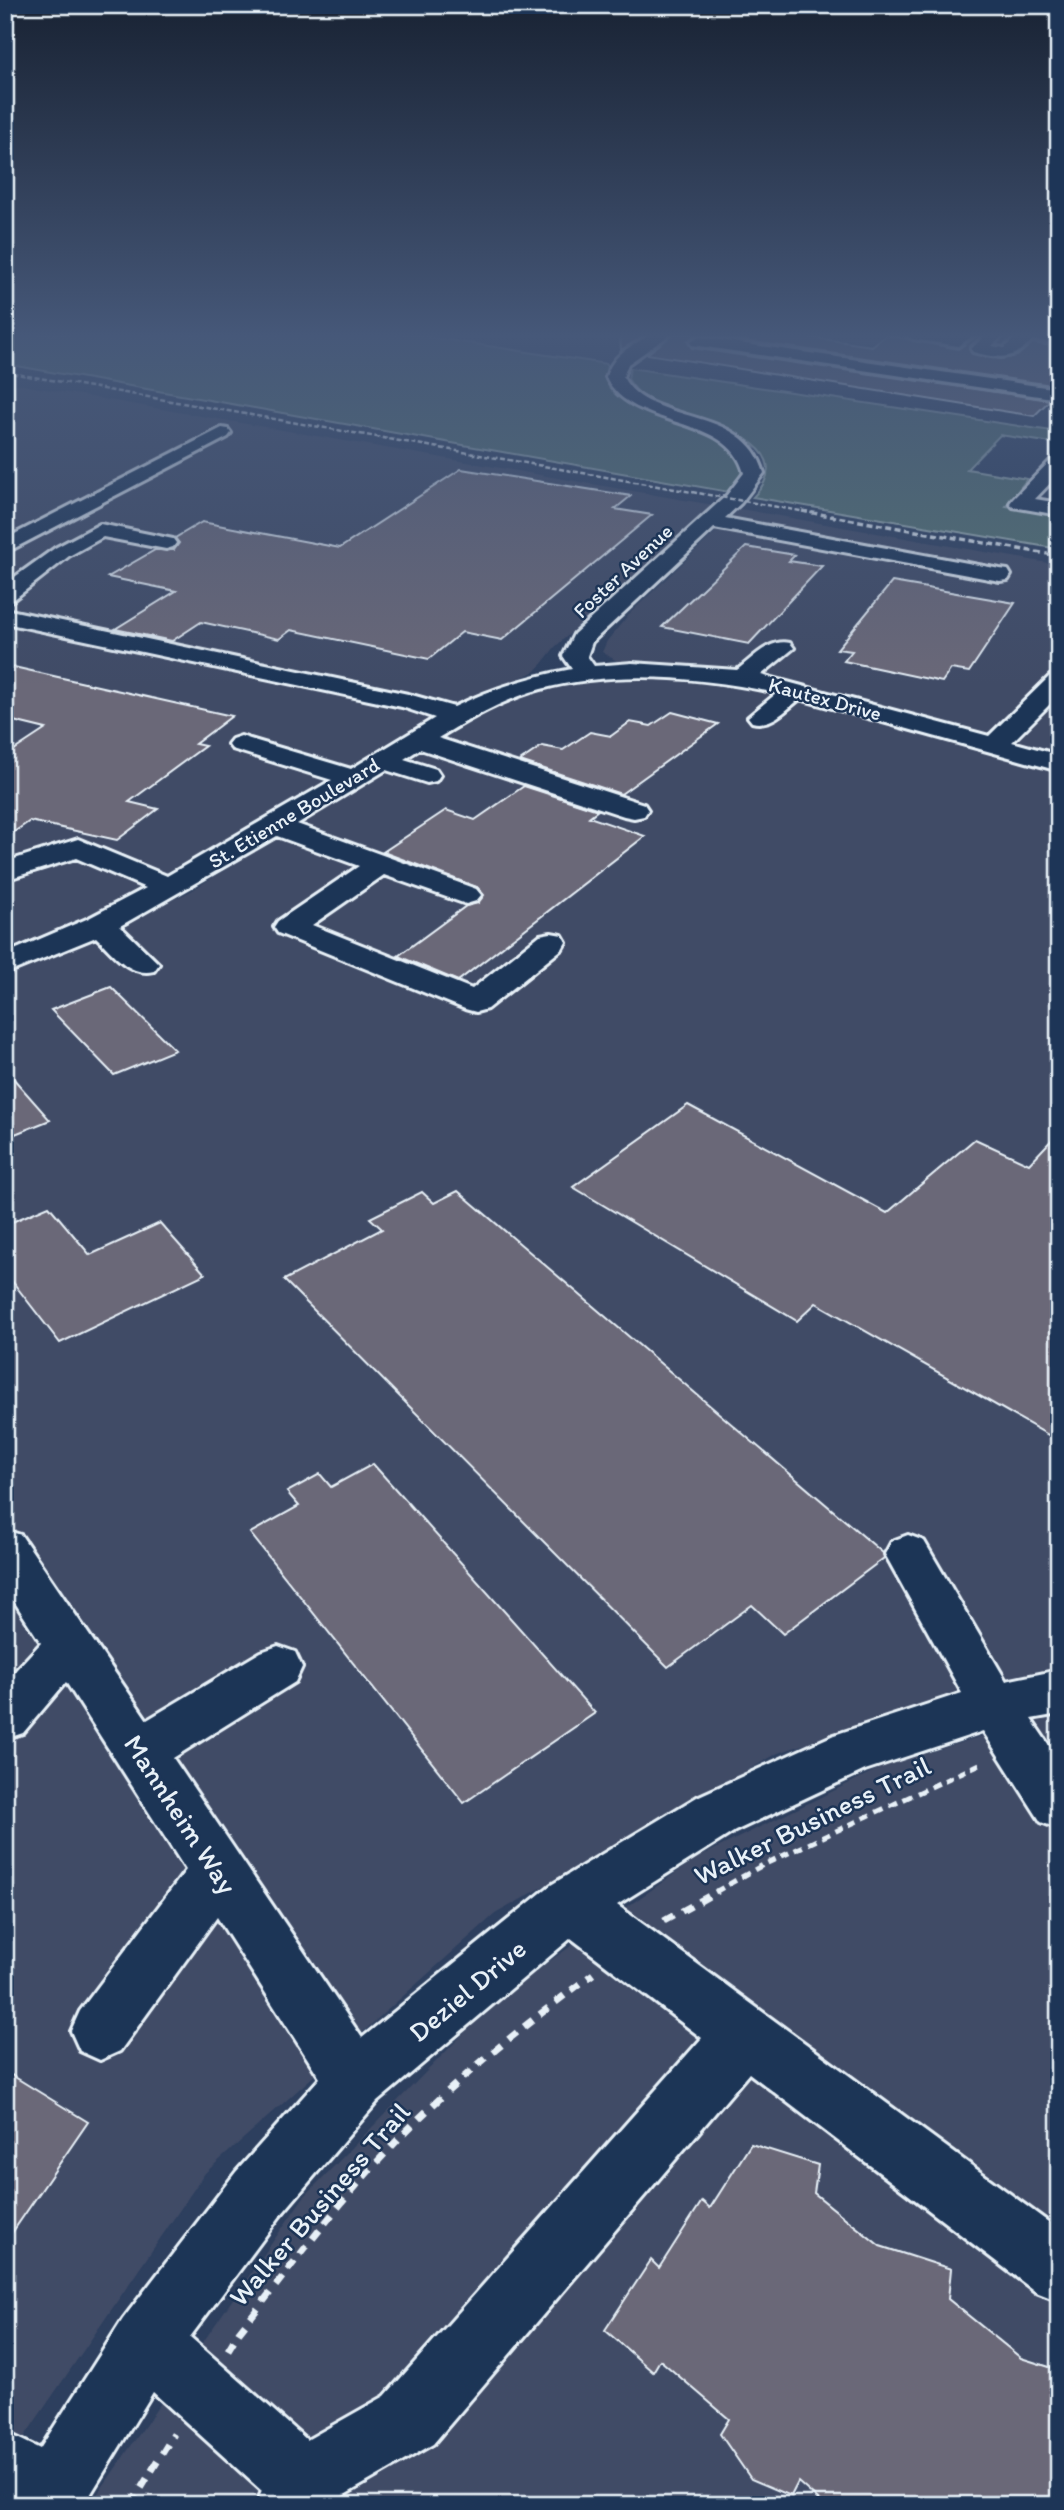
<svg xmlns="http://www.w3.org/2000/svg" width="1064" height="2510" font-family="Itim,sans-serif">
<rect width="100%" height="100%" fill="#2d3f5e"/>
<filter id="ink" filterUnits="userSpaceOnUse"><feTurbulence type="fractalNoise" baseFrequency=".0143" numOctaves="2"/><feDisplacementMap in="SourceGraphic" scale="14" xChannelSelector="R" yChannelSelector="G"/><feConvolveMatrix kernelMatrix="1 2 1 2 8 2 1 2 1" color-interpolation-filters="sRGB"/></filter>
<g filter="url(#ink)">
<g fill="#404b66">
<path d="M810,334H1059V368L839,338Z"/>
<path d="M5,382L713,505L555,647L536,671L472,699L424,725L131,899L5,953Z"/>
<path d="M740,509L1059,565V757L805,686L737,672L687,665L620,663L602,652L607,641L630,613Z"/>
<path d="M673,676L759,687L1059,771V1668L1011,1677L778,1753L495,1914L205,2173L5,2465V974L58,954L189,892L468,719L514,696L588,680Z"/>
<path d="M1059,1717V2505H90L303,2198L501,1995L697,1858L884,1766L1025,1723Z"/>
</g>
<g fill="#557371" stroke="#9eb2b4" stroke-width="2">
<path d="M5,334H408L607,364L605,380C611,392 620,400 632,406C660,419 780,442 729,492L5,364Z"/>
<path d="M630,368L1059,432V444L1000,435L967,469L1027,479L1006,506L1059,514V549L753,497C812,438 678,416 647,398C638,394 633,387 628,379Z"/>
</g>
<g fill="#6b6778" stroke="#e8f1f8" stroke-width="2">
<path d="M620,334H647L621,350Z"/>
<path d="M673,334H788L872,346L886,335L958,349L977,336L980,337L969,347L971,353L1001,359L1017,356L1032,343L1059,347V386L698,334L687,341L692,348L1050,400L1034,416L647,354Z"/>
<path d="M461,469L631,496L615,509L652,515L502,640L462,632L429,659L291,630L279,639L201,622L172,641L115,629L176,591L108,577L155,550H174L179,543L175,538L202,522L340,548Z"/>
<path d="M746,547L795,555L789,561L822,566L749,644L662,627Z"/>
<path d="M892,582L1015,603L969,672L951,669L942,682L844,661L852,651L837,649Z"/>
<path d="M5,665L80,682L232,716L195,744L205,746L129,802L158,809L117,840L30,821L5,838V756L46,729L5,719Z"/>
<path d="M672,712L718,724L621,794L520,761L542,746L563,750L590,732L611,736L630,722L651,726Z"/>
<path d="M524,786L598,810L589,817L645,836L458,981L398,956L466,906L478,903L484,895L477,887L383,852L446,810L475,820Z"/>
<path d="M111,987L175,1050L114,1075L51,1010Z"/>
<path d="M5,1069L50,1120L5,1138Z"/>
<path d="M688,1105L887,1213L975,1139L1029,1164L1059,1132V1441L816,1303L797,1321L573,1187Z"/>
<path d="M458,1191L883,1553L884,1558L783,1634L752,1605L668,1667L284,1280L382,1229L370,1218L422,1192L434,1203Z"/>
<path d="M49,1206L90,1255L160,1223L205,1274L60,1343L5,1272V1225Z"/>
<path d="M373,1464L595,1713L464,1803L250,1533L299,1506L287,1492L320,1474L331,1487Z"/>
<path d="M5,2071L88,2122L5,2243Z"/>
<path d="M751,2144L818,2165L814,2193L880,2246L951,2269L948,2299L1021,2358L1059,2370V2505H824L798,2482L791,2496L751,2479L720,2434L729,2419L660,2360L653,2372L605,2330L651,2260L659,2268L702,2201L710,2208Z"/>
</g>
<g fill="none" stroke-linecap="round" stroke-linejoin="round">
<g stroke="#e8f1f8" stroke-width="6">
<g id="minor">
<path d="M652,334H671L628,364L623,377C648,427 745,403 764,473L741,503L725,518L1000,569L1008,570L1011,575L1008,580L1000,581L714,528L592,642L587,656L594,666L632,663L737,670C752,659 770,638 790,643L794,648L761,675L989,736L1050,676L1059,674V695L1012,742L1059,755V771L800,699C785,710 772,727 752,722L748,717L777,693C702,677 616,669 541,689C504,699 471,718 438,738L644,804L648,810L644,816L634,818L624,816L420,749L404,759L436,769L440,775L436,781L427,783L386,770L297,824L476,889L481,895L476,901L466,904L384,875L312,925L472,989L540,935L551,933L562,935L566,942L562,949L487,1009L476,1012L465,1009L278,933L274,927L278,921L359,866L277,836L120,926L159,964L154,971C129,977 113,953 96,937L5,974V954L89,918L146,888L76,858L5,880V862L78,839L167,876L332,780L232,749L228,744L232,739L241,736L250,739L351,769L435,718L402,707L5,623V609L408,694L454,707C492,688 530,677 572,669L563,656L574,634L727,495L744,473C729,412 632,432 606,377C613,354 632,345 652,334Z"/>
<path d="M905,334H975L958,346L913,339Z"/>
<path d="M987,334H1004L992,346L1004,348L1020,334H1037C1016,360 1004,360 973,352L971,349Z"/>
<path d="M698,337L1059,389V399L692,345L690,342Z"/>
<path d="M222,428L228,429L231,433L228,437L5,553V539Z"/>
<path d="M1059,457V474L1035,499L1059,503V515L1013,507L1010,503L1013,499L1052,459Z"/>
<path d="M100,524L173,539L176,543L173,547L166,549L103,537L69,556L13,600L5,602V584L55,548Z"/>
<path d="M5,1530L21,1535L147,1720L261,1652L278,1646L295,1652L302,1667L295,1682L173,1758L362,2038L551,1885L697,1797L834,1735L962,1693L885,1554L892,1541L908,1535L924,1541L1006,1681L1059,1670V1714L1031,1719L1059,1760V1829L1041,1822L983,1731L865,1770L735,1831L617,1905L1059,2230V2301L1036,2292L749,2073L433,2444L327,2505H256L262,2491L153,2392L84,2505H5V2432L40,2449L123,2319L236,2172L320,2078L217,1917L120,2051L100,2060L80,2051L71,2031L80,2011L186,1870L66,1682L23,1733L5,1739V1682L41,1643L5,1587ZM571,1938L702,2038L385,2396L307,2440L190,2337L280,2216L377,2102Z"/>
</g>
</g>
<g stroke="#e8f1f8" stroke-width="6">
<path id="major" d="M1020,334H1059V343L1028,339Z"/>
</g>
<path stroke="#e8f1f8" stroke-width="5" stroke-dasharray="9 6" stroke-linecap="butt" d="M715,1892L763,1865L982,1763"/>
<g stroke="#e8f1f8" stroke-width="7" stroke-dasharray="11 9" stroke-linecap="butt">
<path d="M664,1921L718,1891"/>
<path d="M228,2350L239,2332C289,2270 336,2205 391,2147C452,2082 522,2027 593,1974"/>
<path d="M131,2505L174,2434"/>
</g>
<use href="#minor" fill="#1d3557" fill-rule="evenodd"/>
<use href="#major" fill="#1d3557" fill-rule="evenodd"/>
<path stroke="#e8f1f8" stroke-width="2.5" stroke-dasharray="5 2.5" stroke-linecap="butt" d="M5,372L812,513"/>
<path stroke="#e8f1f8" stroke-width="3.5" stroke-dasharray="6 3.5" stroke-linecap="butt" d="M802,511L1059,556"/>
</g>
</g>
<linearGradient id="sky" x2="0" y2="1"><stop stop-color="#192334"/><stop offset="0.49" stop-color="#465879"/><stop offset="1" stop-color="#465879" stop-opacity="0"/></linearGradient>
<rect width="1064" height="685" fill="url(#sky)"/>
<g text-anchor="middle" stroke-width="5" stroke-linejoin="round" paint-order="stroke">
<g font-size="21" fill="#e8f1f8" stroke="#1d3557">
<text transform="translate(623 571) rotate(-43)" y="7">Foster Avenue</text>
<text transform="translate(825 699) rotate(15)" y="7">Kautex Drive</text>
<text transform="translate(294 813) rotate(-31)" y="7">St. Etienne Boulevard</text>
</g>
<g font-size="28" fill="#e8f1f8" stroke="#1d3557">
<text transform="translate(181 1814) rotate(57)" y="10">Mannheim Way</text>
<text transform="translate(812 1820) rotate(-26)" y="10">Walker Business Trail</text>
<text transform="translate(467 1990) rotate(-40)" y="10">Deziel Drive</text>
<text transform="translate(319 2204) rotate(-49)" y="10">Walker Business Trail</text>
</g>
</g>
<rect width="1064" height="2510" fill="none" stroke="#1d3557" stroke-width="28"/>
<rect x="14" y="14" width="1036" height="2482" fill="none" stroke="#e8f1f8" stroke-width="2.5" filter="url(#ink)"/>
</svg>
